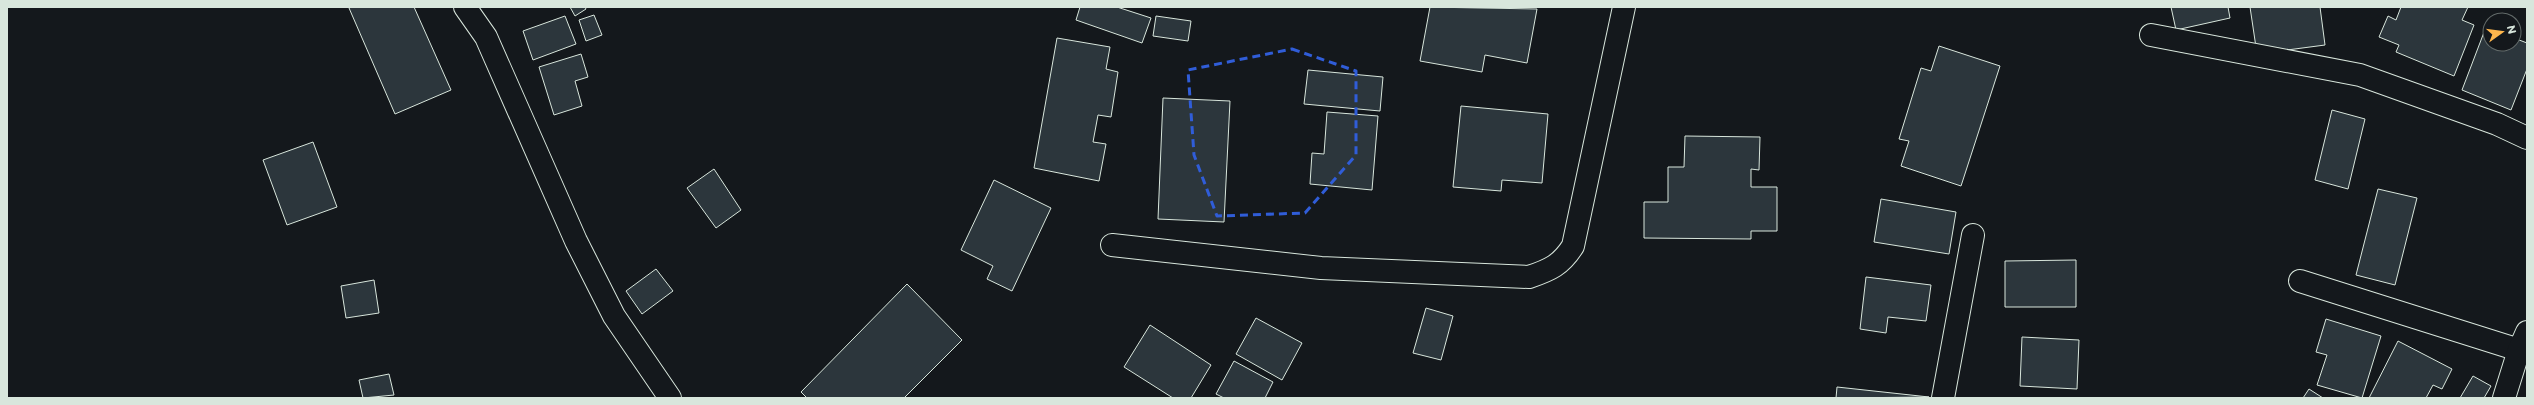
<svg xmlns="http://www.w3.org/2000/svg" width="2534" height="405" font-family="Commissioner,sans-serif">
<rect width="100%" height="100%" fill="#14181c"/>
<g fill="#2c363c" stroke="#d8e6dc">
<path d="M352,7H414L451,90L395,114L349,8Z"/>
<path d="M570,7H585L586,9L575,16Z"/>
<path d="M1080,7H1117L1151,18L1142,43L1076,20Z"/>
<path d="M1427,7L1537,9L1527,63L1485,55L1482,72L1420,61L1430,7Z"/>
<path d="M2171,7H2228L2230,18L2176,30Z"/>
<path d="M2250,7H2320L2325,45L2257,54Z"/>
<path d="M2401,7H2468L2462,20L2474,25L2454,76L2396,52L2399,45L2379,37L2388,16L2396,20Z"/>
<path d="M594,15L602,35L586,41L579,20Z"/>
<path d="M565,16L576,44L533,60L523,31Z"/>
<path d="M1156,16L1191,21L1188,41L1153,36Z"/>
<path d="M2486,27L2490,29V44H2514V38L2527,43V69L2511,110L2462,90Z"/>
<path d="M1057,38L1110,47L1106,69L1118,72L1111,117L1098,115L1093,142L1106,144L1099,181L1034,168Z"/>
<path d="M1939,46L2000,66L1961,186L1901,166L1909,141L1899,139L1921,68L1931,71Z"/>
<path d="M581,54L588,77L575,81L582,106L554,115L539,67Z"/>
<path d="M1308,70L1383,77L1380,111L1304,104Z"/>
<path d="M1163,98L1230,101L1224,222L1158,219Z"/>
<path d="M1461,106L1548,114L1542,183L1502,180L1501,191L1453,187Z"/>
<path d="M2332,110L2365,119L2348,189L2315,180Z"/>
<path d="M1327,112L1378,116L1372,190L1310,184L1312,153L1324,154Z"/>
<path d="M1685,136L1760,137L1759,170L1751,169V187H1777V231H1751V239L1644,238V202H1668V167H1684Z"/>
<path d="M313,142L337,207L287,225L263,160Z"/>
<path d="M714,169L741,210L716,228L687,188Z"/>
<path d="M994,180L1051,208L1012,291L987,279L993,266L961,250Z"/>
<path d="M2378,189L2417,198L2395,285L2356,275Z"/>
<path d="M1881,199L1956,212L1949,254L1874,242Z"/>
<path d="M2076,260V307H2005V261Z"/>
<path d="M656,269L673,291L642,314L626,291Z"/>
<path d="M1866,277L1931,285L1926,321L1888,317L1886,333L1860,329Z"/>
<path d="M374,280L379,313L346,318L341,286Z"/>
<path d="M907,284L962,340L904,398H807L801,392Z"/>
<path d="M1426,308L1453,316L1441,360L1413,353Z"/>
<path d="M1256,318L1302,343L1282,380L1236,354Z"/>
<path d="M2326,319L2381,336L2362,398L2317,385L2327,355L2316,352Z"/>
<path d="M1150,325L1211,365L1191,398H1173L1124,367Z"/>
<path d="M2022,337L2079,340L2077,389L2020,386Z"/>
<path d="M2398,341L2452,369L2442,389L2433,385L2426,398H2369Z"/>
<path d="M1234,361L1273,382L1265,398H1224L1216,394Z"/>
<path d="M389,374L394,395L363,398L359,380Z"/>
<path d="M2473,376L2491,386L2484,398H2460Z"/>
<path d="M1837,387L1929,397L1836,398Z"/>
<path d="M2309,389L2323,398H2303Z"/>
</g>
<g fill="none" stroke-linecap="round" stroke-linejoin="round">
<g stroke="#d8e6dc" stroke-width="24">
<g id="minor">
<path d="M465,7L486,37L576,241L614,316L670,398"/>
<path d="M2151,35L2360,75L2497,124L2527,138"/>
<path d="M1112,245L1321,268L1529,277C1550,270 1561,265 1573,246L1624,7"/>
<path d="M2300,281L2519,350"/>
<path d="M1943,398L1973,235"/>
<path d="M2504,398L2519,350L2527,332"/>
</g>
</g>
<use href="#minor" stroke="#14181c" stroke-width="22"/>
</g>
<path fill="none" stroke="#305dd8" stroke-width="3" stroke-dasharray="8 5" stroke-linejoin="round" d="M1292,49L1356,71V155L1305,213L1217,216L1194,155L1188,70Z"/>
<rect width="2534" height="405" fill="none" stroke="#d8e6dc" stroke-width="16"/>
<g transform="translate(2502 32) rotate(76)"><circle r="19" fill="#14181c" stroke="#626a69"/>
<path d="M0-3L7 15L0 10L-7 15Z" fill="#ffb74d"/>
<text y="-6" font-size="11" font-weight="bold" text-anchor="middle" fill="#d8e6dc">N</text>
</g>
</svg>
